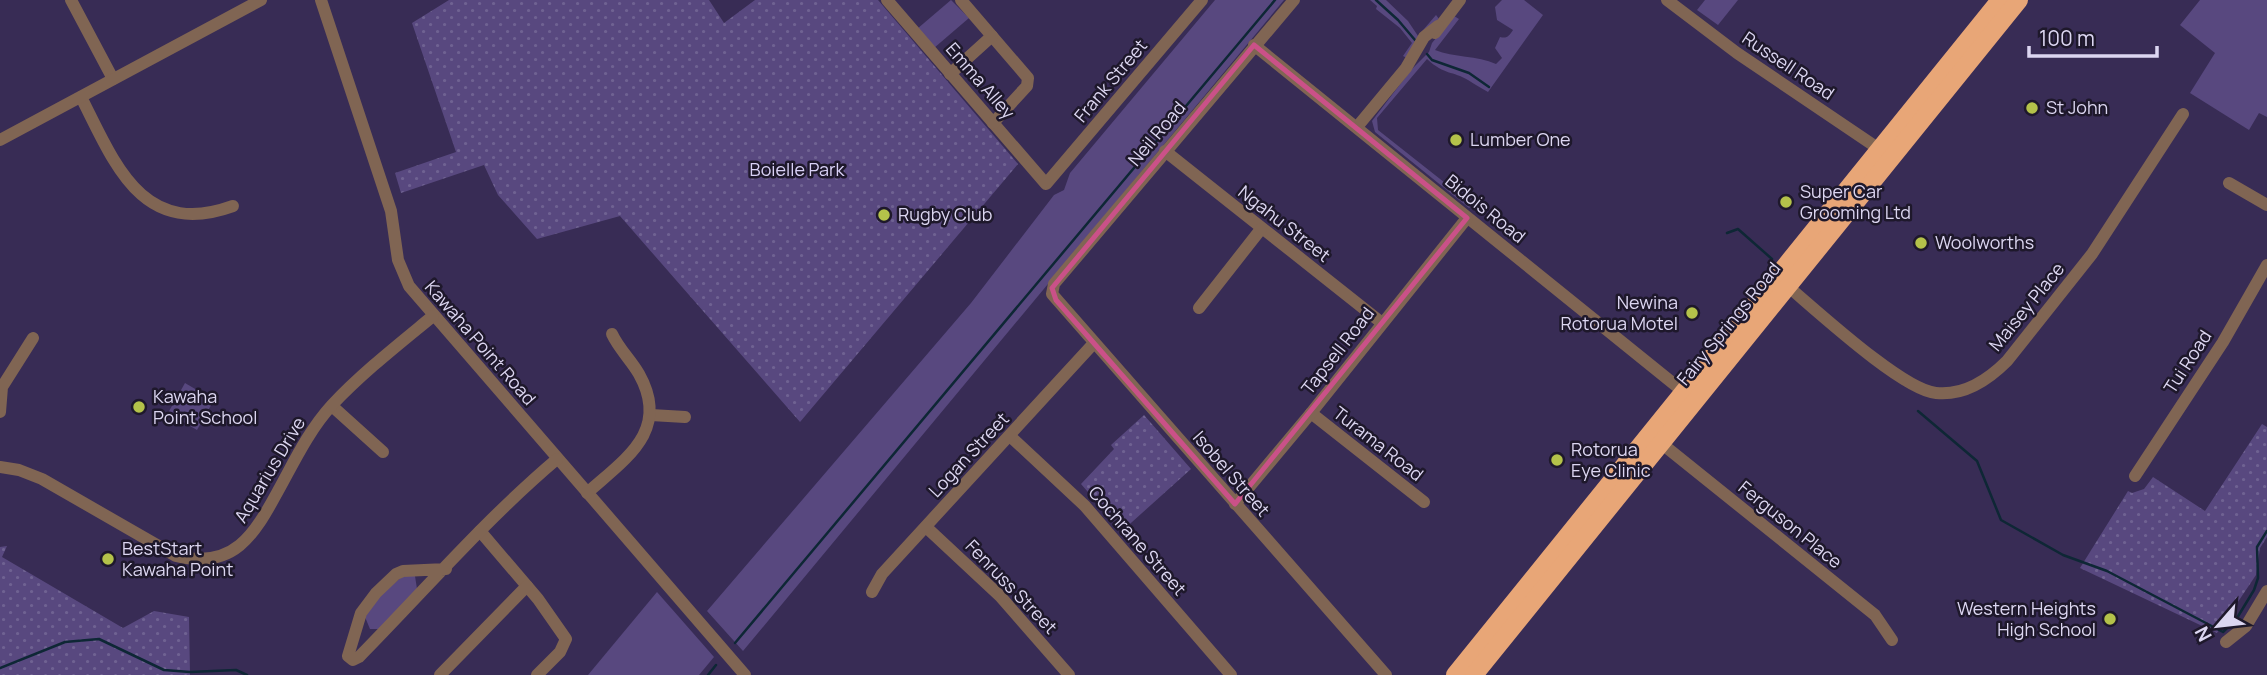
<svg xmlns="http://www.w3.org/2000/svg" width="2267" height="675" font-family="Manrope,sans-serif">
<defs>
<pattern id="park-dots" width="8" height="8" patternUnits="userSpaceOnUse" patternTransform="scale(1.75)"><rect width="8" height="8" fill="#58487f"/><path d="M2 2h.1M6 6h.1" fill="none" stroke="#6f6292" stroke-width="1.8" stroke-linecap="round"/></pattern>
</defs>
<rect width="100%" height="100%" fill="#382c55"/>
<g fill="#58487f">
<path d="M951,0L969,18L934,48L917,29Z"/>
<path d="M1215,0H1284L743,651L707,611L971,303L1054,195L1064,190L1070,173Z"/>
<path d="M1370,0H1386L1408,21L1418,36L1436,15L1439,19L1407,58L1403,56L1412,43L1400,28L1376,9L1377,6Z"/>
<path d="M1502,0H1524L1543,15L1488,92C1481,88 1474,84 1468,80C1453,71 1444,75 1427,59L1377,118L1378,130L1473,205L1469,208L1375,132L1372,121L1411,70L1429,52L1432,43L1454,16L1459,19L1435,50C1454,58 1477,55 1496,64L1502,58L1495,48L1500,37C1507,39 1509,36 1513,30L1497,20L1495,7Z"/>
<path d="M1705,0H1738L1718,25L1697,10Z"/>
<path d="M2200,0H2267V117L2259,113L2249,130L2190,93L2215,53L2180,25Z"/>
<path d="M185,383L214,400L197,430L168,413Z"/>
<path d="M405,574L415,576L417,589L380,629H370L365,617L377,598Z"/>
<path d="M657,592L714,657L699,675H588Z"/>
</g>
<g fill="url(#park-dots)">
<path d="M449,0H709L724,23L755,0H878L1018,164L800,422L620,216L537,239L498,195L484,165L401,193L395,173L456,152L412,23Z"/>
<path d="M1144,415L1191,469L1122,531L1081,484L1114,449L1111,445Z"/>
<path d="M2262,424L2267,427V537L2260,548L2256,575L2217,633L2080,568L2128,491L2132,493L2144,489L2153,477L2205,511Z"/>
<path d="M7,546L2,557L123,628L154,611L189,617L190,675H0V547Z"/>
</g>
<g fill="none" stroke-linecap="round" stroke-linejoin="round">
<g stroke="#0e2735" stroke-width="2.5">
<path d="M1376,0L1398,20L1415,40"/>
<path d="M1427,54L1432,60L1469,73L1489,87"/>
<path d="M1727,233L1738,229L1772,259"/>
<path d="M1918,411L1977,461L2001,520L2063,555L2107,571L2223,632L2237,618L2254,590L2258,578L2257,547L2267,531"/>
<path d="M735,643L1275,0"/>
<path d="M0,668L65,642L99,639L164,670L190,672L236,670L247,675"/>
<path d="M708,675L716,665"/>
</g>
<g stroke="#806553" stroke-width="12">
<path d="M71,0L113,79"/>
<path d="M321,0L391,211L398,260L409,286L745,675"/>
<path d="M887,0L1046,184L1202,0"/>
<path d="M961,0L1028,78L1027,86L993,123"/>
<path d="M1294,0L1054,284L1052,294L1386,675"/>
<path d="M1667,0L1737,53L1885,153"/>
<path d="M1435,33L1460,0"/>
<path d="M1254,45L1690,397"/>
<path d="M950,74L992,36"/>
<path d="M81,97C115,164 142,239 233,206"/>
<path d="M1357,127L1406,68L1424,37L1438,26"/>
<path d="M0,140L261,0"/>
<path d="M1165,151L1382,323"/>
<path d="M2229,183L2267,205"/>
<path d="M1784,283C1814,308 1902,390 1936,393C1964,396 1988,380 2007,361L2092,254L2183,114"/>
<path d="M1199,308L1261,229"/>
<path d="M332,406L383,452"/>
<path d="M0,412L2,387L33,338"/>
<path d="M1311,413L1424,502"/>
<path d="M651,415L685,417"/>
<path d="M1010,436L1085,506L1231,675"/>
<path d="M1656,439L1875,615L1892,640"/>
<path d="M0,467L19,470L42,479L176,556C234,570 254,535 278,491C294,462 309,430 332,405C362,373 399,344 433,316"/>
<path d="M2135,476L2223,342L2267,265"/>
<path d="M587,493C625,459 671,431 639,374C631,360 619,349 612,334"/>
<path d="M1235,504L1311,413L1467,218"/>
<path d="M926,527L1000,596L1069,675"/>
<path d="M480,531L538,599L566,639L560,652L537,675"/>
<path d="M446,569L403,571L396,574L376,593L361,613L348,656L353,660L359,657C424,591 486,519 557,459"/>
<path d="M872,592L882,574L1094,343"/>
<path d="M2226,642L2246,626L2267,591"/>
<path d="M440,675L527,586"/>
</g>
<g stroke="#e8a677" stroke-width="18">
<path d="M1455,675L2000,0"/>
<path d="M1474,675L2019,0"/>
</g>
</g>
<path fill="none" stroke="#ca5188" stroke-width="5" stroke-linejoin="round" d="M1254,45L1467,218L1235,504L1056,300L1052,288Z"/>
<g fill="#b4c24a" stroke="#1e182b" stroke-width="2.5">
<circle cx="2032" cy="108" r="7"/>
<circle cx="1456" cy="140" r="7"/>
<circle cx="1786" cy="202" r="7"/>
<circle cx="884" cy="215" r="7"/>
<circle cx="1921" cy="243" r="7"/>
<circle cx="1692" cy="313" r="7"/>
<circle cx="139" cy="407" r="7"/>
<circle cx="1557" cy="460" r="7"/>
<circle cx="108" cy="559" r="7"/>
<circle cx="2110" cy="619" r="7"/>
</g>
<g text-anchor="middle" stroke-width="5" stroke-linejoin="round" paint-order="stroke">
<g font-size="18" fill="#dcd6f1" stroke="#1e182b">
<text transform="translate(1788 66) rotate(34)" y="6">Russell Road</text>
<text transform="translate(980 81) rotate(49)" y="6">Emma Alley</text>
<text transform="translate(1111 81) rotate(-50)" y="6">Frank Street</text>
<text transform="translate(1157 134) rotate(-50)" y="6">Neil Road</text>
<text transform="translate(1485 209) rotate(39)" y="6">Bidois Road</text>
<text transform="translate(1284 224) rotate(38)" y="6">Ngahu Street</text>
<text transform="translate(2027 307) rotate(-51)" y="6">Maisey Place</text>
<text transform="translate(1729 324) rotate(-51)" y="6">Fairy Springs Road</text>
<text transform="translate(480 343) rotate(49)" y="6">Kawaha Point Road</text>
<text transform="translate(1338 351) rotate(-52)" y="6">Tapsell Road</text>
<text transform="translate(2188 362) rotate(-57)" y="6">Tui Road</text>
<text transform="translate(1378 444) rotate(38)" y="6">Turama Road</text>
<text transform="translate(969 455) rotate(-47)" y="6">Logan Street</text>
<text transform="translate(270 470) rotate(-59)" y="6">Aquarius Drive</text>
<text transform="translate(1231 474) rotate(49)" y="6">Isobel Street</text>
<text transform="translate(1790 525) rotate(39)" y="6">Ferguson Place</text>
<text transform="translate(1137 541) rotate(49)" y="6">Cochrane Street</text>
<text transform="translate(1011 587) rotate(46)" y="6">Fenruss Street</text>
</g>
<g font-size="18" fill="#dcd6f1" stroke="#1e182b" text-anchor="start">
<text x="2046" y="114">St John</text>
<text x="1470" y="146">Lumber One</text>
<text x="1800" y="198">Super Car<tspan x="1800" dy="21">Grooming Ltd</tspan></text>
<text x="898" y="221">Rugby Club</text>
<text x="1935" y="249">Woolworths</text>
<text x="1678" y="309" text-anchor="end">Newina<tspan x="1678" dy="21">Rotorua Motel</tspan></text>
<text x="153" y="403">Kawaha<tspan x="153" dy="21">Point School</tspan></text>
<text x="1571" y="456">Rotorua<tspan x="1571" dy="21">Eye Clinic</tspan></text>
<text x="122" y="555">BestStart<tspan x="122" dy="21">Kawaha Point</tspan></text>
<text x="2096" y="615" text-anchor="end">Western Heights<tspan x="2096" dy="21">High School</tspan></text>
</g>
<g font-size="18" fill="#d9d1f6" stroke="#1e182b">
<text x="797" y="176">Boielle Park</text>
</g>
</g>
<g transform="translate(2218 626) rotate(242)" stroke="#1e182b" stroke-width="5" paint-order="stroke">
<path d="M0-5L12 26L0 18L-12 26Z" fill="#dcd6f1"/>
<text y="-10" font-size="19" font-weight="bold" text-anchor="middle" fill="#dcd6f1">N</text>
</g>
<path d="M2029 46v10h128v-10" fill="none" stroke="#dcd6f1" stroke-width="3.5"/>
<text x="2039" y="46" font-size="21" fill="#dcd6f1" stroke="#1e182b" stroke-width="5" paint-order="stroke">100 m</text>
</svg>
